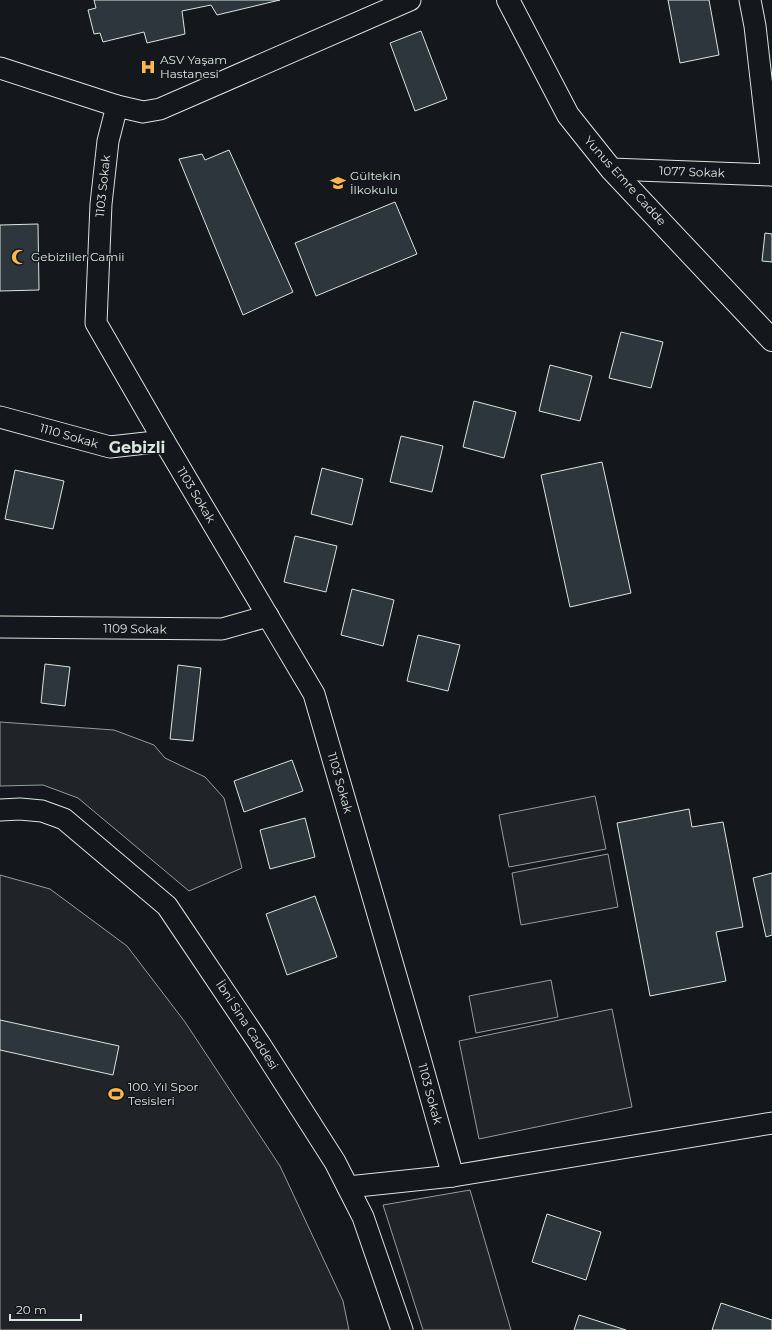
<svg xmlns="http://www.w3.org/2000/svg" width="772" height="1330" font-family="Montserrat,sans-serif">
<rect width="100%" height="100%" fill="#14181c"/>
<g fill="#202428" stroke="#939e99">
<path d="M0,722L114,730L154,745L165,758L205,777L224,798L242,868L189,891L78,798L43,785L0,786Z"/>
<path d="M595,796L606,849L509,867L499,815Z"/>
<path d="M608,854L618,907L521,925L512,873Z"/>
<path d="M0,875L50,889L127,946L185,1022L280,1166L343,1301L349,1330H0Z"/>
<path d="M551,980L558,1017L476,1033L469,996Z"/>
<path d="M612,1009L632,1107L479,1139L459,1041Z"/>
<path d="M470,1190L511,1330H423L383,1205Z"/>
</g>
<g fill="#2c363c" stroke="#d8e6dc">
<path d="M94,0H280L217,15L211,5L182,11L185,34L147,43L144,32L103,42L100,33L94,34L88,10L96,8Z"/>
<path d="M668,0H709L719,55L680,63Z"/>
<path d="M421,31L447,99L415,111L390,43Z"/>
<path d="M229,150L293,292L243,315L179,159L202,154L205,160Z"/>
<path d="M395,202L417,254L316,296L295,243Z"/>
<path d="M38,224L39,290L0,291V225Z"/>
<path d="M765,233L772,234V262L762,261Z"/>
<path d="M621,332L663,342L651,388L609,378Z"/>
<path d="M550,365L592,376L580,421L539,411Z"/>
<path d="M474,401L516,412L504,458L463,447Z"/>
<path d="M401,436L443,446L432,492L390,482Z"/>
<path d="M602,462L631,593L570,607L541,475Z"/>
<path d="M322,468L363,479L352,525L311,514Z"/>
<path d="M15,470L64,481L53,529L5,519Z"/>
<path d="M295,536L337,546L326,592L284,582Z"/>
<path d="M352,589L394,600L383,646L341,635Z"/>
<path d="M418,635L460,645L448,691L407,681Z"/>
<path d="M45,664L70,667L65,706L41,703Z"/>
<path d="M178,665L201,668L193,741L170,739Z"/>
<path d="M292,760L303,791L244,812L234,781Z"/>
<path d="M689,809L692,827L723,822L743,927L716,932L726,981L650,996L617,823Z"/>
<path d="M305,818L315,857L270,869L260,830Z"/>
<path d="M772,873V935L766,937L753,878Z"/>
<path d="M315,896L337,957L287,975L266,914Z"/>
<path d="M0,1020L119,1046L113,1075L0,1050Z"/>
<path d="M547,1214L601,1232L586,1280L532,1262Z"/>
<path d="M721,1303L772,1320V1330H712Z"/>
<path d="M579,1315L626,1330H574Z"/>
</g>
<g fill="none" stroke-linecap="round" stroke-linejoin="round">
<g stroke="#d8e6dc" stroke-width="23">
<g id="minor">
<path d="M410,0L160,109L143,112L117,106L108,141L101,204L96,323L164,441L314,694L419,1055L453,1176"/>
<path d="M750,0L755,26L772,175"/>
<path d="M0,68L117,106"/>
<path d="M611,169L772,175"/>
<path d="M0,417L110,447L164,441"/>
<path d="M0,627L222,629L268,616"/>
<path d="M0,810L20,809L42,811L64,819L167,906L259,1043L335,1162L363,1217L402,1330"/>
<path d="M348,1187L453,1176L772,1123"/>
</g>
</g>
<g stroke="#d8e6dc" stroke-width="24">
<path id="tertiary" d="M508,0L568,115L611,169L772,340"/>
</g>
<use href="#minor" stroke="#14181c" stroke-width="21"/>
<use href="#tertiary" stroke="#14181c" stroke-width="22"/>
</g>
<defs>
<g id="hospital-bare" transform="scale(1.2)"><path d="M-5-5h3v3.5h4V-5h3V5h-3V1.5h-4V5h-3Z" fill="#ffb74d" stroke="#14181c" stroke-width="2.5" paint-order="stroke"/></g>
<g id="school-bare" transform="scale(1.2)"><path d="M0-5L7-2L0 1L-7-2ZM-4 1L0 2.5L4 1V4Q0 6-4 4Z" fill="#ffb74d" stroke="#14181c" stroke-width="2.5" paint-order="stroke"/></g>
<g id="mosque-bare" transform="scale(1.2)"><path d="M3.5-4.9A6 6 0 1 0 3.5 4.9A5 5 0 1 1 3.5-4.9Z" fill="#ffb74d" stroke="#14181c" stroke-width="2.5" paint-order="stroke"/></g>
<g id="stadium-bare" transform="scale(1.2)"><path d="M0-5a6.5 5 0 1 0 0 10a6.5 5 0 1 0 0-10ZM-3.5-1.8h7v3.6h-7Z" fill="#ffb74d" stroke="#14181c" stroke-width="2.5" paint-order="stroke"/></g>
</defs>
<g fill-rule="evenodd">
<use href="#hospital-bare" x="148" y="67"/>
<use href="#school-bare" x="338" y="183"/>
<use href="#mosque-bare" x="19" y="257"/>
<use href="#stadium-bare" x="116" y="1094"/>
</g>
<g text-anchor="middle" stroke-width="3" stroke-linejoin="round" paint-order="stroke">
<g font-size="12" fill="#d8e6dc" stroke="#14181c" text-anchor="start">
<text x="160" y="64">ASV Yaşam<tspan x="160" dy="14">Hastanesi</tspan></text>
<text x="350" y="180">Gültekin<tspan x="350" dy="14">İlkokulu</tspan></text>
<text x="31" y="261">Gebizliler Camii</text>
<text x="128" y="1091">100. Yıl Spor<tspan x="128" dy="14">Tesisleri</tspan></text>
</g>
<g font-size="12" fill="#d8e6dc" stroke="#14181c">
<text transform="translate(692 172) rotate(2)" y="4">1077 Sokak</text>
<text transform="translate(625 181) rotate(48)" y="4">Yunus Emre Cadde</text>
<text transform="translate(103 186) rotate(-84)" y="4">1103 Sokak</text>
<text transform="translate(69 436) rotate(16)" y="4">1110 Sokak</text>
<text transform="translate(196 495) rotate(59)" y="4">1103 Sokak</text>
<text transform="translate(135 629) rotate(1)" y="4">1109 Sokak</text>
<text transform="translate(340 783) rotate(74)" y="4">1103 Sokak</text>
<text transform="translate(247 1025) rotate(57)" y="4">İbni Sina Caddesi</text>
<text transform="translate(430 1094) rotate(75)" y="4">1103 Sokak</text>
</g>
<g font-size="16" font-weight="bold" fill="#d8e6dc" stroke="#14181c">
<text x="137" y="453">Gebizli</text>
</g>
</g>
<path d="M10 1314v6h71v-6" fill="none" stroke="#d8e6dc" stroke-width="2"/>
<text x="16" y="1314" font-size="12" fill="#d8e6dc" stroke="#14181c" stroke-width="3" paint-order="stroke">20 m</text>
</svg>
